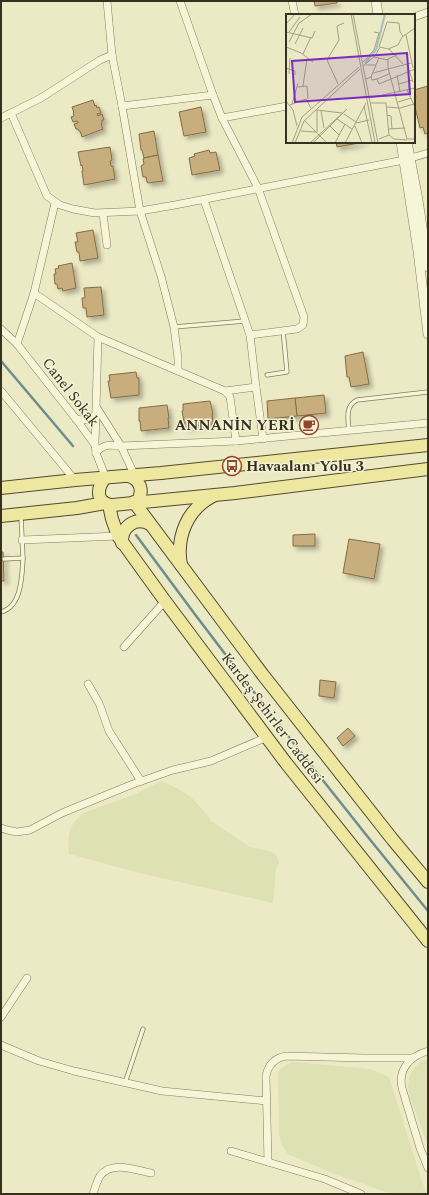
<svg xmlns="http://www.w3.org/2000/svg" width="429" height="1195" font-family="Spectral,serif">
<defs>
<filter id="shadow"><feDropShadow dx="3.5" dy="3.5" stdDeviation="2" flood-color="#0004"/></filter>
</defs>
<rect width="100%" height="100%" fill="#eceac5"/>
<g fill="#dee1b3">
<path d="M161,781L175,787L191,797L205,812L211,821L250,847L270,851L276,855L279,862L276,869L273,903L140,873L69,854L68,843L69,833L74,822L83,813L136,794Z"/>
<path d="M428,1059V1146L409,1094L408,1088L409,1078L414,1068L421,1061Z"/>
<path d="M293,1062L371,1069L389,1077L426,1194H392L332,1173L288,1154L282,1145L279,1135L278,1075L279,1071L285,1065Z"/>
</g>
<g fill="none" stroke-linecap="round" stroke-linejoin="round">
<g stroke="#6e8e8d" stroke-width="2.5">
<path d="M1,361L73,446"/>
<path d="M136,535C230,663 327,788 428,911"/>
</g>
</g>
<g fill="#c9ae7d" stroke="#846c43" filter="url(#shadow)">
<path d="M314,1H337V3L315,6Z"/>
<path d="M428,86V133L425,134L423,127L420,128L414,103V98H416L414,90Z"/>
<path d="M93,100L95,106L96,105L97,108L99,107L101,113L97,114L98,116L102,114L104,120H102V123L101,124L103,129L82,137L80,131H79L78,129H76L74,124L78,123L77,121L73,122L71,117L74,116L73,113H74L72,107Z"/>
<path d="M201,107L206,132L184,136L179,112Z"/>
<path d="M154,131L158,155L144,158L142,150H141L139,134Z"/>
<path d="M336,142H365L337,147Z"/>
<path d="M110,147L112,160L110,161L111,166H113L115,179L84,185L82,171H83L82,165L81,166L78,152Z"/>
<path d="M209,150L210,153L216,152L220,170L192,175L189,158L195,156L194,154Z"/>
<path d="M158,155L163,181L148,183L147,182L146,177H143L141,166L144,164L143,159L144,158Z"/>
<path d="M93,230L98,258L80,261L79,252H77L75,242H78L76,233Z"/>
<path d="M72,263L76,288L63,291L62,288L58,289L57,284H55L54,274H56L55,269L59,268L58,266Z"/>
<path d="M101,287L104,315L87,317L86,308H83L82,298H85L84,288Z"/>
<path d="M363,352L369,384L351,387L349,377H347L345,356Z"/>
<path d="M136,372L137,378H139V395L111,398L108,381H110L109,375Z"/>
<path d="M324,395L326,413L297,416L295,398Z"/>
<path d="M295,398L297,416L268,419L267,401Z"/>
<path d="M210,401L213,414H212L213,424L185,427L182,411H183V404Z"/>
<path d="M167,405L169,418H168L169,428L141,431L140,421H139V408Z"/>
<path d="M315,534V546H293V535Z"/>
<path d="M349,539L380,544L374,579L343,573Z"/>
<path d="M1,552H3L4,581H1Z"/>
<path d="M320,680L336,682L334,698L319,696Z"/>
<path d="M348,728L355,736L343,746L337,738Z"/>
</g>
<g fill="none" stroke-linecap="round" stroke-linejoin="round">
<g stroke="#867c5c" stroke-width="5">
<g id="service">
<path d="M174,327L245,321"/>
<path d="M267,375L287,372L283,330"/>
<path d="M349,431C348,419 345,406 357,400L428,392"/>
<path d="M4,559L23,558L21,516"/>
<path d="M1,612C22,607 22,575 23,558"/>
<path d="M125,1083L143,1029"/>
</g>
</g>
<g stroke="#867c5c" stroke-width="8">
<g id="minor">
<path d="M107,1L112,55L122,106L140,211L161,276L174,327L178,358V371"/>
<path d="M180,1L213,95L222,118L258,188L304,317L303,325L297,329L250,335"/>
<path d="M292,1L295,15"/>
<path d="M414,17L428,12"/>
<path d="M122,106L213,95"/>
<path d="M11,113L47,196L60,205L73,209L95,213L140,211L175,205L404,160L428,153"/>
<path d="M1,118L41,98L100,60L112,55"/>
<path d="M222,118L287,106"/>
<path d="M204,200L250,335L256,387L225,391"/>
<path d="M103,214L107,245"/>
<path d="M34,293L98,337L95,445"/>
<path d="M1,329L17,344L76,419L95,445L96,453L106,478"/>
<path d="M98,337L225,391L230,397L236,441"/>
<path d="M17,344L34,293L55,203"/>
<path d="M256,387L263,439"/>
<path d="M1,391L75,480"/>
<path d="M97,408L121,446L135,476"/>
<path d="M76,419C86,421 91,421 97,413"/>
<path d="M96,453C104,443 110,445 121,446L236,441L428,423"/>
<path d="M22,540L118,536"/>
<path d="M124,647L165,601"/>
<path d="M88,684L99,703L109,731L141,781"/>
<path d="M1,828L7,830L17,832L30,830L62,813L133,784L173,770L211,761L267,737"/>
<path d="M1,1017L27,978"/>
<path d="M1,1045L39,1061L74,1071L162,1091L267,1101"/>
<path d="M428,1051C410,1056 398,1069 402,1088L420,1148L428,1168"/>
<path d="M231,1151L325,1179L361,1194"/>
<path d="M268,1162L266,1076C268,1065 275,1058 286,1056L364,1058H412"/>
<path d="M93,1194C95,1188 97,1181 100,1176C111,1160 136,1170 151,1173"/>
</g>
</g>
<g stroke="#867c5c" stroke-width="10">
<g id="tertiary">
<path d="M376,1L378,15"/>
<path d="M401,142L418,251L428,334"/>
<path d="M407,142L418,200L428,267"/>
</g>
</g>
<g stroke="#544930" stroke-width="14">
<g id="primary">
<path d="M128,476C141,479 144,492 137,502"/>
<path d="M105,478C96,489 96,504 113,505L235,493L428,469"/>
<path d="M1,488L75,480L161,473L428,445"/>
<path d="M134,502L263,675L393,840L428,882"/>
<path d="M109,505L112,519L118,536L165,601L286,763L428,941"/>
<path d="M1,516L77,508L105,503"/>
<path d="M122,543C121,527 135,516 150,524"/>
<path d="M181,565C176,537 187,509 213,496"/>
</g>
</g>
<use href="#service" stroke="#f7f5d8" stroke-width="3.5"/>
<use href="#minor" stroke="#f7f5d8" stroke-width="7"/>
<use href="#tertiary" stroke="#f7f5d8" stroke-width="9"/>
<use href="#primary" stroke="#ede79f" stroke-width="12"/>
</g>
<defs>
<g id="cafe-ring" transform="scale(1)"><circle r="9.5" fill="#f4f2d4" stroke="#93452f" stroke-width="1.5"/><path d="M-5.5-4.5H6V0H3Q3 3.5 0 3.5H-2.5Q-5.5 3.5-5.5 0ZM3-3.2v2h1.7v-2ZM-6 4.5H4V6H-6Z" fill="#93452f"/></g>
<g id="bus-ring" transform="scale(1)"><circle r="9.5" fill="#f4f2d4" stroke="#93452f" stroke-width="1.5"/><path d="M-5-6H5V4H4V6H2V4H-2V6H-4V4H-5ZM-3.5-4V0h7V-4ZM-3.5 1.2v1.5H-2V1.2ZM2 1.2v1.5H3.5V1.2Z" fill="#93452f"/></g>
</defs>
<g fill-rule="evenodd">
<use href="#cafe-ring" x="309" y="425"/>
<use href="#bus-ring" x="232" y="466"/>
</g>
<g text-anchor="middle" stroke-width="3" stroke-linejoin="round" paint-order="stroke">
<g font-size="15" fill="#37301f" stroke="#f4f2d4">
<text transform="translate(71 392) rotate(52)" y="5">Canel Sokak</text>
<text transform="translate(273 718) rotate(53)" y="5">Kardeş Şehirler Caddesi</text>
</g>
<g font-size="15" font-weight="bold" fill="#37301f" stroke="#f4f2d4" text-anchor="end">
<text x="295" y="430">ANNANİN YERİ</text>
<text x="246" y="471" text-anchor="start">Havaalanı Yolu 3</text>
</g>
</g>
<g transform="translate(286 14)">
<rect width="129" height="129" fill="#eceac5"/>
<path fill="none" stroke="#a6c0be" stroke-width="2" d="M79,49L90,36L99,0"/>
<path fill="none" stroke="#a4a083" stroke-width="1" d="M65,0L89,129M67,0L92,129M0,10L9,0M0,18L26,24L29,17M3,18L14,3M120,21L127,54M3,28L13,9L26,0M9,30L17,14M0,33L15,39L27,48M93,33L101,8L113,9L114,18L117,22M103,35L117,50M17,40L25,23M111,41L102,45V54L121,125H129M88,43L102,46M77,48L88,36L93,19L88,18M80,51H90L93,44M77,52L89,42L94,33L102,35L112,31L116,23L129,14M0,54L9,57V61M123,56L127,68M87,59L125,49M3,60L4,44M111,61L114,78M85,63L86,66L91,65L103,60M80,65L85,63L90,51M91,65L93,70L129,55M52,70L41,46L53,26L51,12L58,9M113,70L127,66M17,72L21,45M11,73L21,72L22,85M121,76L129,93M83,84L129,74M0,87L7,96L11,112M112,88L125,84M85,89H100L103,121L93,125M6,90L12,69M4,91L20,85L25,94M78,92L86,129M101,93L114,94L128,90M31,96L56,99M31,96V118M35,97L38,114M58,100L70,108M101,101L105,102L106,115M51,105L66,115M18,106L41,129M70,109L83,106M44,112L53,121M69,112L76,129M102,115L119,114M15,117L30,118M103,121L108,125L121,126M6,129L16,103L73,53M9,129L18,107L74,55M24,129L61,95L27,129M49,129L59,110M59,129L80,89"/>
<path fill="#7b2cbf" fill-opacity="0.15" stroke="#7b2cbf" stroke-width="2" d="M121,39L124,80L9,88L6,47Z"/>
<rect width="129" height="129" fill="none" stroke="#37301f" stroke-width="2"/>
</g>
<rect width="429" height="1195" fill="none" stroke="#37301f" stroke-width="4"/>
</svg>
